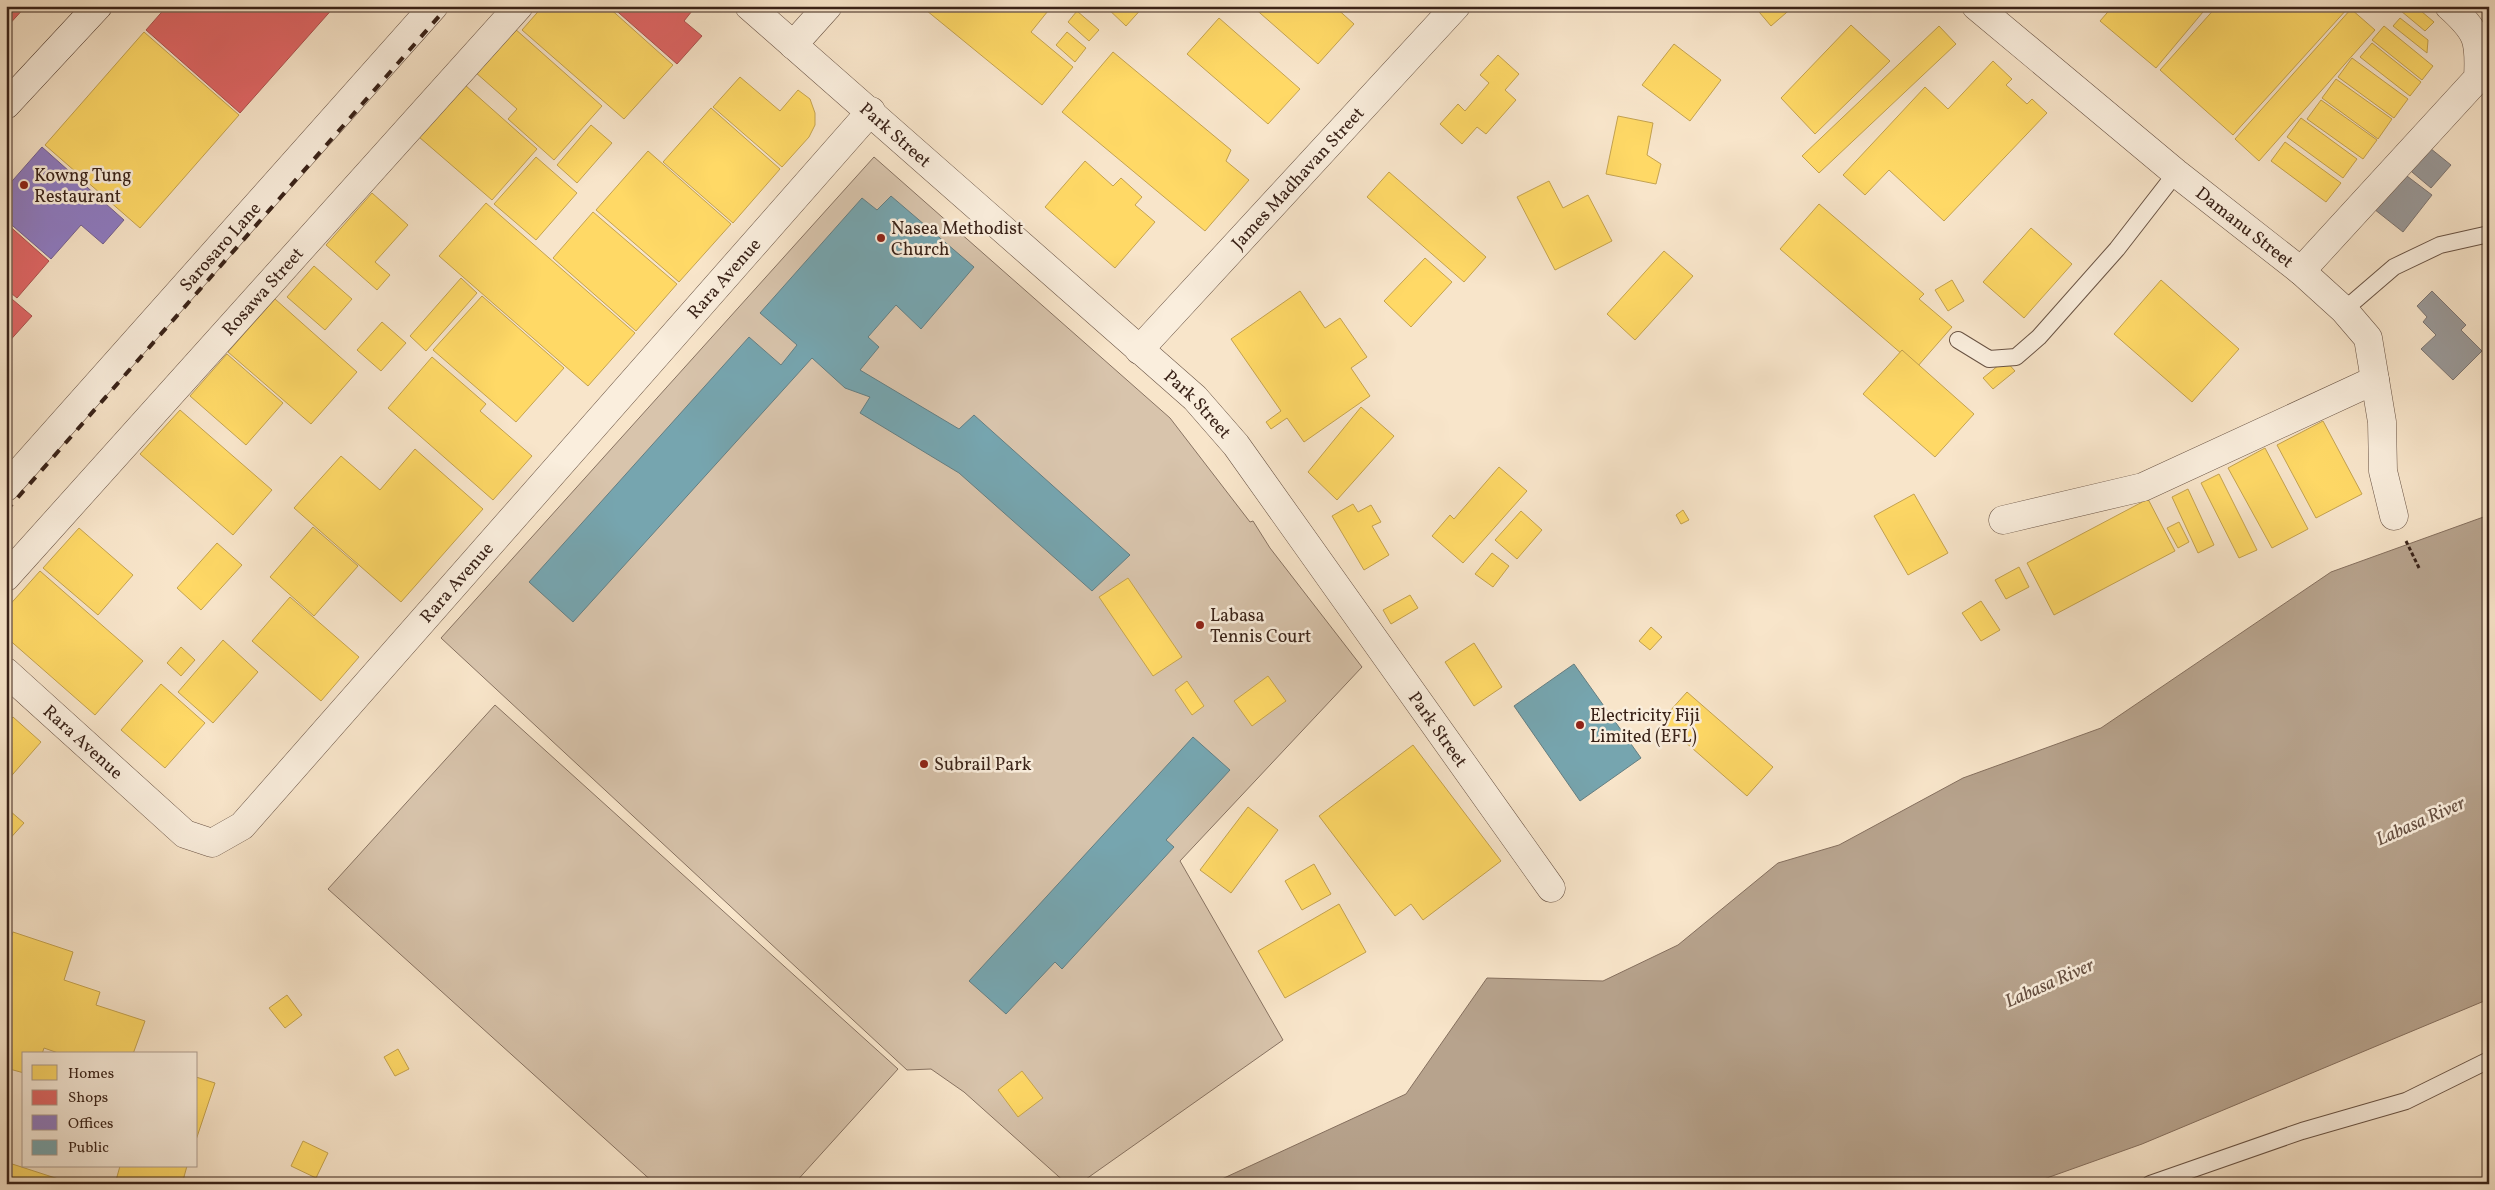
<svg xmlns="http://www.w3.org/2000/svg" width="2495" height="1190" font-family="Vollkorn,serif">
<rect width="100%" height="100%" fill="#f8e5ca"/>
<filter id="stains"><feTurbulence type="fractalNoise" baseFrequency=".004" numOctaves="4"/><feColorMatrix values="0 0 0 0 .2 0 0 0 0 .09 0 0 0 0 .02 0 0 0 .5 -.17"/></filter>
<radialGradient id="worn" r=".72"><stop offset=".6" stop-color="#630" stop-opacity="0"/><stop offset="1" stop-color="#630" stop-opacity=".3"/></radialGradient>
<g fill="#d8c4ac" stroke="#887362">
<path d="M874,157L1170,418L1250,522L1253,521L1270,548L1362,667L1180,861L1283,1040L1079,1184H1067L964,1092L931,1069L907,1070L441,638Z"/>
<path d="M495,705L898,1069L794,1184H655L328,889Z"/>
</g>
<path fill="#b7a38d" stroke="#856f5e" d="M2489,515V999L2142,1144L2030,1184H1211L1406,1094L1487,978L1603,981L1678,945L1778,863L1839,845L1963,778L2101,728L2331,572Z"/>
<g fill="#ffd966" stroke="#c4a24f">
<path d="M543,6H607L673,65L624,119L522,30Z"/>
<path d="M921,6H1052L1031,32L1073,67L1042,105Z"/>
<path d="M1105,6H1144L1126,26Z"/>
<path d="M1252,6H1334L1354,24L1318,64Z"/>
<path d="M1754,6H1794L1771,26Z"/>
<path d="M2113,6H2208L2156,68L2100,21Z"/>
<path d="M2217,6H2346L2348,8L2233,135L2160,70Z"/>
<path d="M2405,6H2415L2434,22L2425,31L2401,11Z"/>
<path d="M2351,9L2375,30L2259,161L2235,139Z"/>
<path d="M1077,11L1099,30L1089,41L1068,22Z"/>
<path d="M1219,18L1300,89L1268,124L1187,54Z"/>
<path d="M2400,18L2428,40L2427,53L2393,26Z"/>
<path d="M1851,25L1890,61L1815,134L1781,98Z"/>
<path d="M1939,26L1956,44L1819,173L1802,156Z"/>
<path d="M2384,26L2433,66L2422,80L2372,40Z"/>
<path d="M514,28L602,106L554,160L508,119L517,109L475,72Z"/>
<path d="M144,32L239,115L140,228L45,145Z"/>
<path d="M1067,32L1086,48L1075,62L1056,45Z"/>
<path d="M2372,43L2421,82L2410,96L2360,57Z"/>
<path d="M1674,44L1721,80L1690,121L1642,85Z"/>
<path d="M1113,52L1231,150L1226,161L1249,180L1205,231L1062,112Z"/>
<path d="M1498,55L1519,74L1505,90L1516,100L1486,134L1477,127L1462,144L1440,124L1458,104L1465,111L1489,83L1480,75Z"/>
<path d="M2352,58L2408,99L2394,118L2338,77Z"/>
<path d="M1993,61L2012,79L2006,85L2027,104L2032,99L2047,113L1944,221L1889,170L1865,195L1843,175L1925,87L1948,109Z"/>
<path d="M740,77L780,111L798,90L810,99L815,113V125L809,137L782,167L713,107Z"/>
<path d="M2336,79L2392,119L2378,139L2322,98Z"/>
<path d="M465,85L537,149L492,200L419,137Z"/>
<path d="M2321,100L2377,140L2363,159L2307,119Z"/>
<path d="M711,108L780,169L733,223L663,162Z"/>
<path d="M1618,116L1653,123L1647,155L1661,164L1656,184L1606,174Z"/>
<path d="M2301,118L2357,159L2343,178L2287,137Z"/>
<path d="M591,125L612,143L577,183L557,165Z"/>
<path d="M2285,142L2341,183L2326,202L2271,161Z"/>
<path d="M648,151L731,224L679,282L596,210Z"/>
<path d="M536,157L577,193L536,240L494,204Z"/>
<path d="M1085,161L1113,186L1121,178L1142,197L1135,205L1155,222L1115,268L1045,207Z"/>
<path d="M1389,172L1486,257L1464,282L1367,197Z"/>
<path d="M1549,181L1563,208L1588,195L1612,241L1555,270L1517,197Z"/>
<path d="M372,193L408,225L375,262L390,275L377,290L326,245Z"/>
<path d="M486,203L635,333L588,386L439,256Z"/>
<path d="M1819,204L1924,294L1919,299L1952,327L1917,367L1780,249Z"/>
<path d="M593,212L677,284L636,331L553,258Z"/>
<path d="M2031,228L2072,264L2024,318L1983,282Z"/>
<path d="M1664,251L1693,276L1635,340L1607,314Z"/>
<path d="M1425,258L1452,282L1411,327L1384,301Z"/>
<path d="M314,266L352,299L325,330L287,297Z"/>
<path d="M461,278L477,293L426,351L410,336Z"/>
<path d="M1952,280L1964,301L1948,311L1935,290Z"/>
<path d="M2161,280L2239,349L2192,402L2114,334Z"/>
<path d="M1300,291L1325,328L1340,318L1367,357L1351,368L1370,396L1304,442L1287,418L1271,429L1266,422L1281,411L1231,339Z"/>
<path d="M482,296L564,368L516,422L433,350Z"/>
<path d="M275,299L357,372L311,424L228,352Z"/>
<path d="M382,322L406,343L381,371L357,350Z"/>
<path d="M1902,350L1974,414L1935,457L1863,394Z"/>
<path d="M227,354L283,403L246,445L190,396Z"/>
<path d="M432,357L486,404L480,411L532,456L493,500L388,408Z"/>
<path d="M2005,360L2015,371L1993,389L1983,378Z"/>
<path d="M1361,407L1394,436L1337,500L1308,472Z"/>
<path d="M180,410L272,490L233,535L140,454Z"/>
<path d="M2323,421L2362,494L2316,518L2277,445Z"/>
<path d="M2265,448L2308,529L2272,548L2228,468Z"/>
<path d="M415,449L483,509L401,602L294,508L341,456L380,490Z"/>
<path d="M1499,467L1527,491L1463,563L1432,536L1450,515L1454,519Z"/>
<path d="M2219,474L2257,550L2239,558L2201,483Z"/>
<path d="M2188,489L2214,545L2198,553L2172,497Z"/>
<path d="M1914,494L1948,553L1908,575L1874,516Z"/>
<path d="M2148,499L2175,551L2054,615L2027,563Z"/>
<path d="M1353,504L1358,512L1371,505L1381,522L1372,526L1389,555L1364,570L1332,516Z"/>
<path d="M1683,510L1689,520L1681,524L1676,515Z"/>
<path d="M1521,511L1542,530L1517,559L1495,540Z"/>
<path d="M2179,522L2189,542L2178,548L2167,528Z"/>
<path d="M313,527L358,566L314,616L270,577Z"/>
<path d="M79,528L133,575L98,615L43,568Z"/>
<path d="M217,543L242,565L201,610L177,588Z"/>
<path d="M1492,553L1509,566L1493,587L1475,574Z"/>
<path d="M2019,567L2029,587L2006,599L1995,580Z"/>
<path d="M40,571L143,661L95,715L6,637V609Z"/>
<path d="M1128,578L1182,657L1153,676L1099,597Z"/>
<path d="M1410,595L1418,608L1391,624L1383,610Z"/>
<path d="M290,597L359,657L321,701L252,641Z"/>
<path d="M1981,601L2000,630L1981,641L1962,613Z"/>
<path d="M1651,627L1662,637L1650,650L1639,641Z"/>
<path d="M223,640L258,672L213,723L178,692Z"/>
<path d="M1474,643L1502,687L1474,706L1445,662Z"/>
<path d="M181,647L195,660L181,676L167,663Z"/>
<path d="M1268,676L1286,701L1252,726L1234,701Z"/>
<path d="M1187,681L1204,706L1192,715L1175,690Z"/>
<path d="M161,684L205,723L165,768L121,730Z"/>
<path d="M1687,692L1773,767L1747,796L1661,721Z"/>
<path d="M13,717L41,742L6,782V725Z"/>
<path d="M1413,745L1501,861L1423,920L1411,904L1395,916L1319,816Z"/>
<path d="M1248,807L1278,830L1231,893L1200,870Z"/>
<path d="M10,811L24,823L6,843V816Z"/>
<path d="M1314,864L1331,894L1302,910L1285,881Z"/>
<path d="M1339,904L1366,952L1285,998L1258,951Z"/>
<path d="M13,932L73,952L64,980L100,992L96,1005L145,1021L133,1054H61L44,1048L42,1054H24V1073L6,1068V936L11,938Z"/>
<path d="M287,995L302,1015L285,1028L269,1008Z"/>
<path d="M398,1049L409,1069L395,1076L384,1057Z"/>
<path d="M1022,1071L1043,1098L1018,1117L998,1090Z"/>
<path d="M196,1077L215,1083L196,1140Z"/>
<path d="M303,1141L328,1153L316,1178L291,1166Z"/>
<path d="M6,1162L74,1184H6Z"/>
<path d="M120,1166H187L182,1184H115Z"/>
</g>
<g fill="#e06666" stroke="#ae524f">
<path d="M6,6H26L6,28Z"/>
<path d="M167,6H335L240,113L146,30Z"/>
<path d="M611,6H696L684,21L702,36L677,64Z"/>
<path d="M6,223L49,261L17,298L6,289Z"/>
<path d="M6,294L32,316L6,345Z"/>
</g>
<path fill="#8e7cc3" stroke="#746190" d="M42,147L124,220L103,244L81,225L51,259L6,220V188Z"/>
<g fill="#76a5af" stroke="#647e82">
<path d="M891,196L974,267L921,329L896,305L868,337L879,347L860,370L959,429L974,415L1130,555L1092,591L959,473L860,413L870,397L845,388L812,358L573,622L529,582L749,337L781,365L797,345L760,313L862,198L877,210Z"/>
<path d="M1574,664L1641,758L1580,801L1514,706Z"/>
<path d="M1193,737L1230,770L1166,840L1174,847L1062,969L1055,962L1006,1014L969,981Z"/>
</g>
<g fill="#999" stroke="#7c7572">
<path d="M2425,144L2451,165L2431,188L2406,167Z"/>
<path d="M2403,173L2432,195L2403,232L2374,209Z"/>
<path d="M2432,291L2466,325L2461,330L2482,351L2453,380L2421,349L2436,335L2423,322L2427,317L2417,306Z"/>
</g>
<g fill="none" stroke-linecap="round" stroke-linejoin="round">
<g stroke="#695344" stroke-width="18">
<g id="service">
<path d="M2344,310L2394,267L2440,245L2489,234"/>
<path d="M1958,340L1989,359L2016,357L2039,337L2117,249L2176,173"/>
<path d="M2150,1184L2302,1131L2406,1101L2489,1060"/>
</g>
</g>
<g stroke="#695344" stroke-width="29">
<g id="minor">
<path id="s1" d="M749,6L1195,398L1236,445L1551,888"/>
<path id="s2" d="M1976,6L2176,173L2301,271L2344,310L2368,338L2382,422L2383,471L2394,516"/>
<path d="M793,45L828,6"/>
<path d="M2301,271L2478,78C2480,40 2478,32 2449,6"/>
<path id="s3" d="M1139,350L1456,6"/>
<path id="s4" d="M6,487L434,6"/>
<path d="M2003,520L2143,487L2375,380"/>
<path id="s5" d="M6,577L519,6"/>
<path id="s6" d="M6,672L185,834L212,843L242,826L871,111"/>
</g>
</g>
<g stroke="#392218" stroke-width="29">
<path id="secondary" d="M6,105L98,6"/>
</g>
<path stroke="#392218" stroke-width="3" stroke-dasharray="4 2.5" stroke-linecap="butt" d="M2406,541L2420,570"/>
<use href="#service" stroke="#faeedd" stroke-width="16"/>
<use href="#minor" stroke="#faeedd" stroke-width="28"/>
<use href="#secondary" stroke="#faeedd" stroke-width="28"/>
<path stroke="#392218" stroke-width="4" stroke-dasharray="9 9" stroke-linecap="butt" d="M6,511L448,6"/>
</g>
<g fill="#8f2418" stroke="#faeedd" stroke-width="2">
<circle cx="24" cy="185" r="5"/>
<circle cx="881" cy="238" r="5"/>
<circle cx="1200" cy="625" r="5"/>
<circle cx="1580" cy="725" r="5"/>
<circle cx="924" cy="764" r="5"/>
</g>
<g text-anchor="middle" stroke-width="5" stroke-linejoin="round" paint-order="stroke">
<g font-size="18" fill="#392218" stroke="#faeedd">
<text dy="6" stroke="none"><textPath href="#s1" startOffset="195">Park Street</textPath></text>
<text dy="6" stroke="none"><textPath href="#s3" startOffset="234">James Madhavan Street</textPath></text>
<text dy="6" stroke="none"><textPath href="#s2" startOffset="348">Damanu Street</textPath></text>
<text dy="6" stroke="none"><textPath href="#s4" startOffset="322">Sarosaro Lane</textPath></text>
<text dy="6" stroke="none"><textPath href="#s6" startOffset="1034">Rara Avenue</textPath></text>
<text dy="6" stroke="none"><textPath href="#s5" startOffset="384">Rosawa Street</textPath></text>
<text dy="6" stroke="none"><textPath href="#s1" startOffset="600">Park Street</textPath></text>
<text dy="6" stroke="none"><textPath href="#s6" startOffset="629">Rara Avenue</textPath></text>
<text dy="6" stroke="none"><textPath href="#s1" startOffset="1005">Park Street</textPath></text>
<text dy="6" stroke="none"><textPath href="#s6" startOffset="104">Rara Avenue</textPath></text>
</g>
<g font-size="18" fill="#392218" stroke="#faeedd" text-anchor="start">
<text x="34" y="181">Kowng Tung<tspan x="34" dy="21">Restaurant</tspan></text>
<text x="891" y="234">Nasea Methodist<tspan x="891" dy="21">Church</tspan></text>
<text x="1210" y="621">Labasa<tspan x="1210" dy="21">Tennis Court</tspan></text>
<text x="1590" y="721">Electricity Fiji<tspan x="1590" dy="21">Limited (EFL)</tspan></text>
<text x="934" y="770">Subrail Park</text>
</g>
<g font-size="19" font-style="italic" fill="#654f41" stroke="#faeedd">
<text transform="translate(2420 820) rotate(-24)" y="7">Labasa River</text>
<text transform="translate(2049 982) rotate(-24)" y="7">Labasa River</text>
</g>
</g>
<rect width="2495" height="1190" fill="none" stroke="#f8e5ca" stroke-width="25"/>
<rect x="8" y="8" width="2480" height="1175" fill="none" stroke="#392218" stroke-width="2.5"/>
<rect x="12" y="12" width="2470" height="1165" fill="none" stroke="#392218"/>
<rect x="22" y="1052" width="175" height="115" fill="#faeedd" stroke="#ad9c8e"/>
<rect x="32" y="1065" width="25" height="15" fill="#ffd966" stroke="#ad9c8e"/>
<text x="68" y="1078" font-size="15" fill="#392218">Homes</text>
<rect x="32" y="1090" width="25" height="15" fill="#e06666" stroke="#ad9c8e"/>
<text x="68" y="1102" font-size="15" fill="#392218">Shops</text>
<rect x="32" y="1115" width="25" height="15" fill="#8e7cc3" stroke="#ad9c8e"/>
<text x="68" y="1128" font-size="15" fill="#392218">Offices</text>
<rect x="32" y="1140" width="25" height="15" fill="#76a5af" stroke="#ad9c8e"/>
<text x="68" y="1152" font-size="15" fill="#392218">Public</text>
<rect width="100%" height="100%" filter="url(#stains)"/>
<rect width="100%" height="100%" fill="url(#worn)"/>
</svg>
